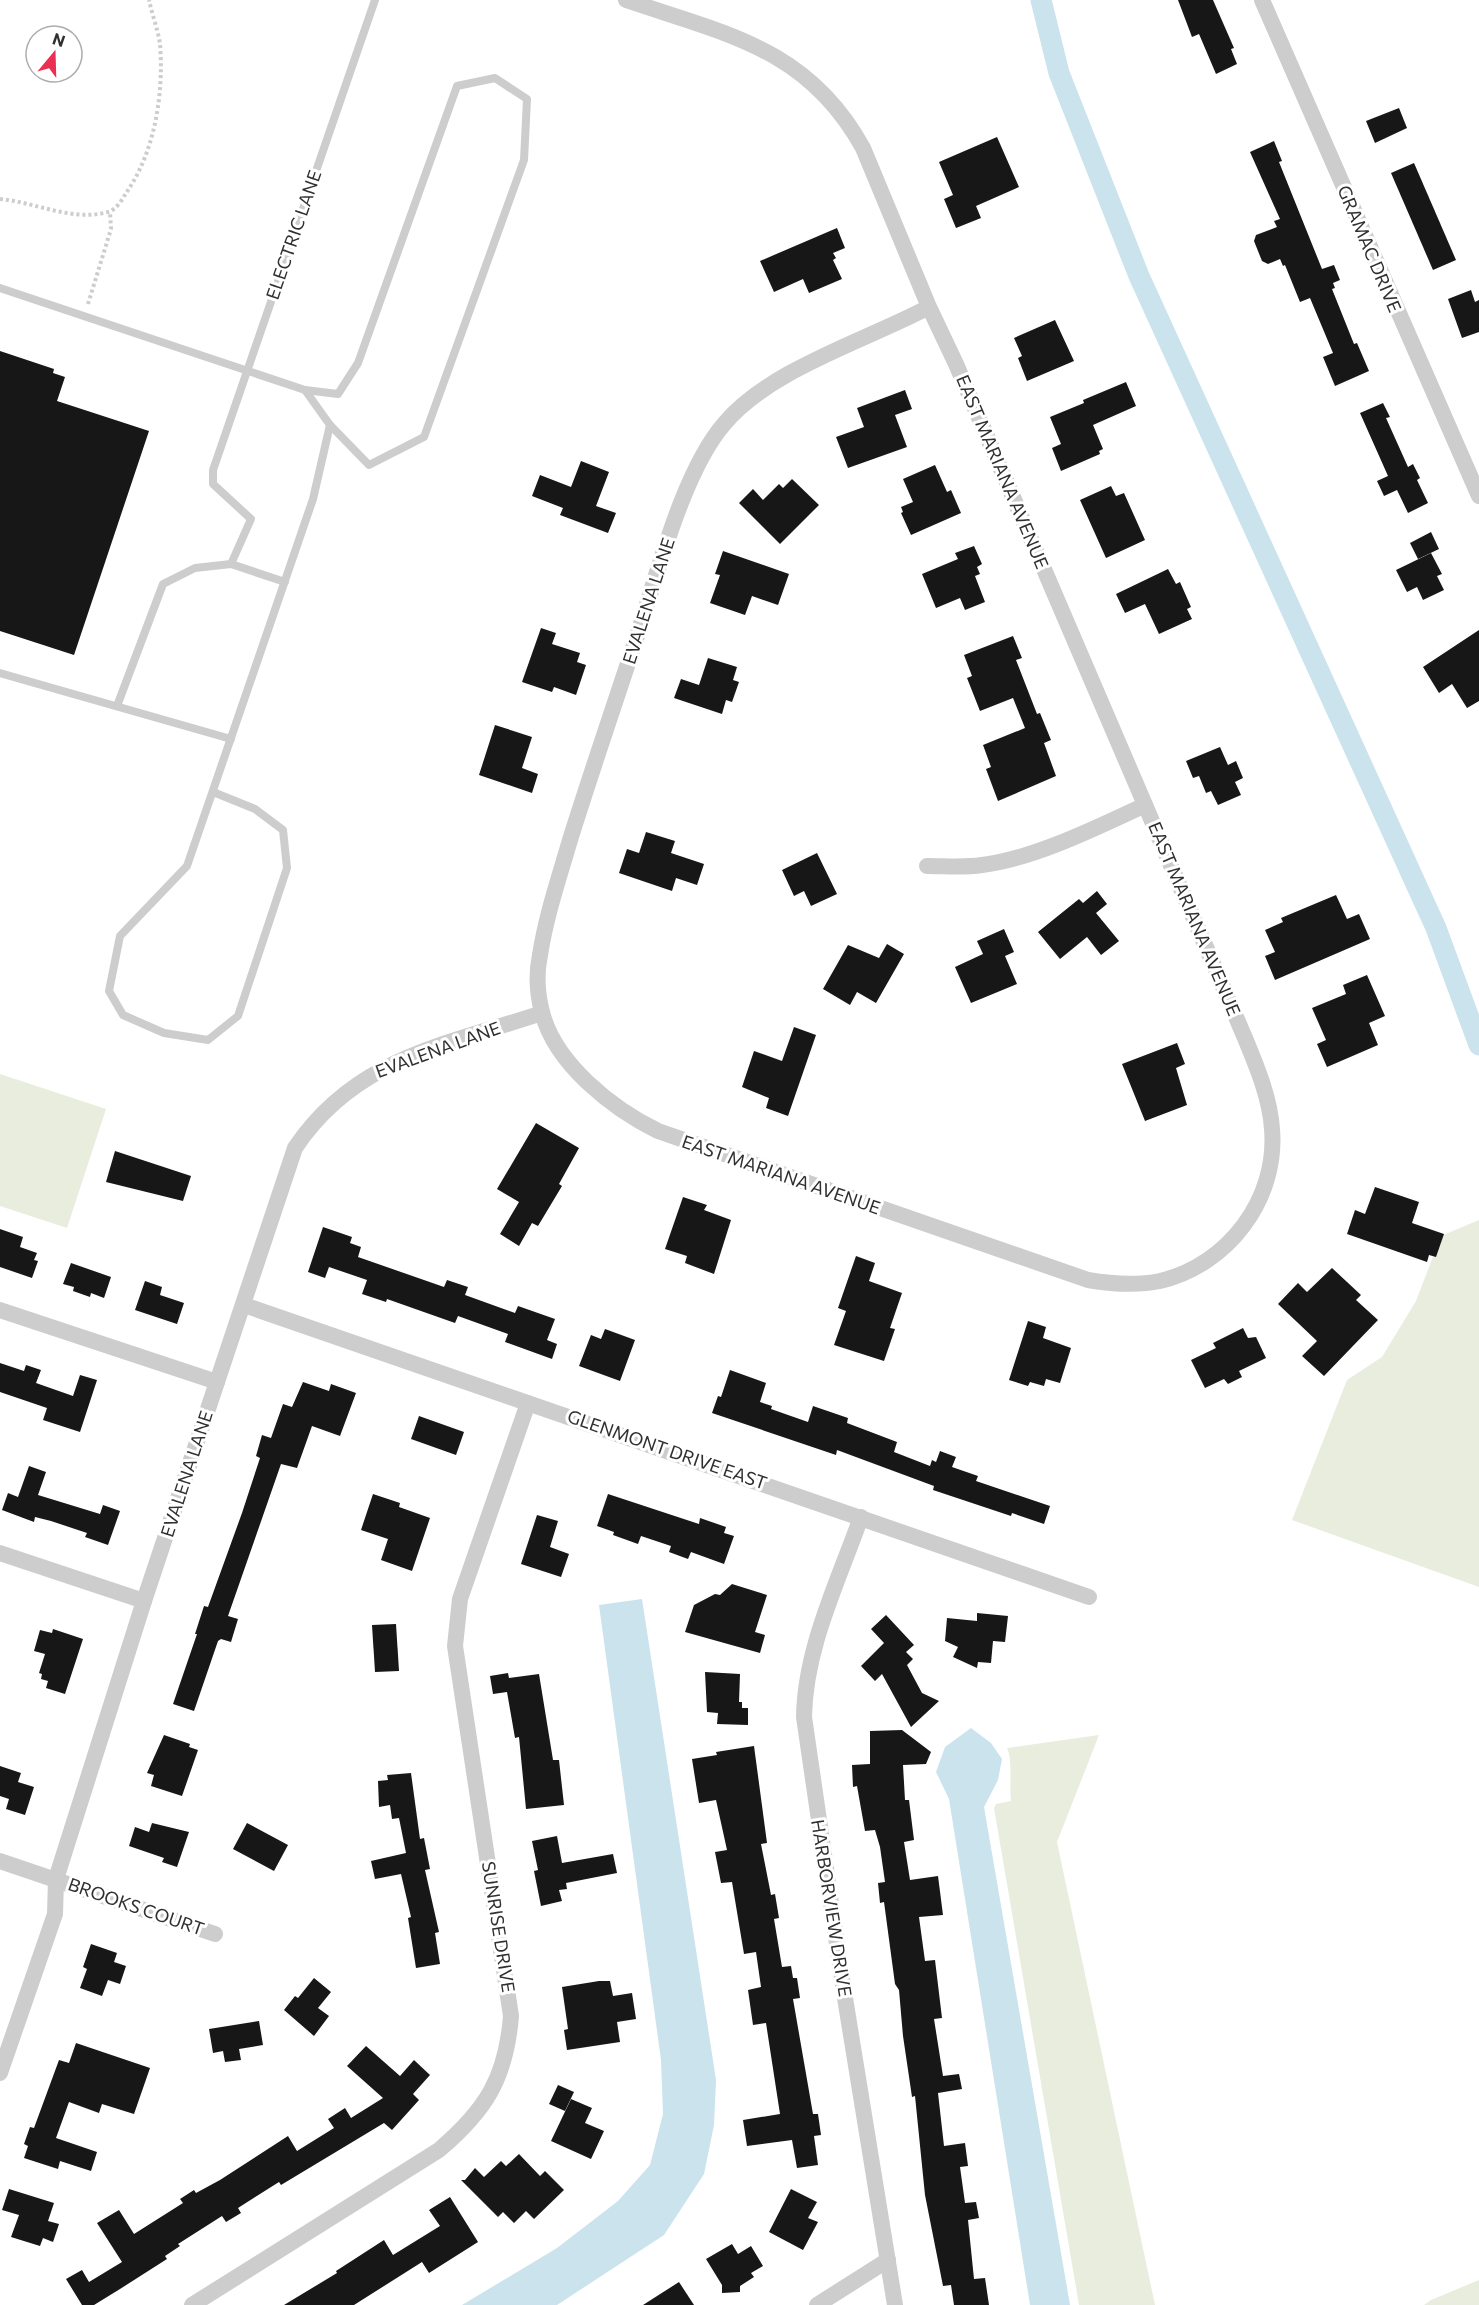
<svg xmlns="http://www.w3.org/2000/svg" width="1479" height="2305" font-family="Commissioner,sans-serif">
<rect width="100%" height="100%" fill="#fff"/>
<g fill="#e8edde">
<path d="M0,1074L106,1109L67,1228L0,1206Z"/>
<path d="M1479,1220V1587L1292,1520L1347,1380L1382,1357L1416,1301L1441,1236Z"/>
<path d="M1099,1735L1057,1842L1155,2305H1079L994,1808L996,1804L1011,1801C1009,1785 1013,1761 1007,1748Z"/>
<path d="M1479,2280V2305H1424L1431,2300Z"/>
</g>
<g fill="#cae3ed">
<path d="M642,1599L716,2080L714,2125L704,2174L664,2235L557,2305H462L557,2248L618,2201L650,2165L663,2114L661,2060L599,1605Z"/>
<path d="M971,1728L991,1743L1002,1759L998,1780L984,1807L1070,2305H1030L949,1799L936,1772L945,1747Z"/>
</g>
<g fill="none" stroke-linecap="round" stroke-linejoin="round">
<path stroke="#cae3ed" stroke-width="21" d="M1041,0L1059,73L1139,276L1436,928L1479,1045"/>
</g>
<g fill="#171717">
<path d="M1178,0H1213L1234,48L1231,49L1237,64L1216,74L1199,34L1192,37Z"/>
<path d="M1399,108L1407,128L1375,143L1366,121Z"/>
<path d="M997,137L1019,187L976,206L981,218L956,228L944,199L953,195L939,162Z"/>
<path d="M1274,141L1282,161L1279,162L1322,269L1334,265L1340,280L1333,283L1335,288L1332,289L1354,344L1357,343L1369,371L1335,386L1323,357L1333,353L1310,298L1300,302L1285,265L1283,266L1280,259L1268,264L1262,261L1254,241L1256,235L1277,227L1274,221L1280,219L1250,152Z"/>
<path d="M1414,163L1456,260L1433,270L1391,173Z"/>
<path d="M837,228L845,248L833,253L836,258L833,260L842,279L809,293L803,279L774,292L760,261Z"/>
<path d="M1471,290L1475,302L1479,300V332L1462,338L1448,299Z"/>
<path d="M1055,320L1074,361L1027,381L1018,358L1022,356L1014,338Z"/>
<path d="M0,351L54,369L53,373L65,377L57,401L149,431L74,655L0,631Z"/>
<path d="M1126,382L1136,406L1093,425L1103,449L1099,451L1100,454L1061,471L1052,448L1061,444L1050,417L1084,403L1083,400Z"/>
<path d="M905,390L912,409L895,415L907,447L848,468L836,437L864,427L857,408Z"/>
<path d="M1383,403L1390,417L1386,418L1408,467L1413,464L1420,478L1417,480L1428,503L1408,513L1397,490L1384,496L1377,481L1388,476L1360,413Z"/>
<path d="M581,461L609,472L596,506L616,513L608,533L560,515L563,508L532,496L540,475L571,487Z"/>
<path d="M935,465L947,492L951,490L961,513L911,535L901,513L903,512L901,507L913,502L903,479Z"/>
<path d="M792,479L819,505L780,544L739,503L753,489L763,500L779,484L783,488Z"/>
<path d="M1111,486L1116,496L1124,493L1145,540L1106,558L1080,500Z"/>
<path d="M1431,532L1439,549L1418,559L1410,543Z"/>
<path d="M974,546L982,564L977,567L980,574L975,576L985,602L965,610L960,598L936,608L922,574L958,559L955,553Z"/>
<path d="M723,551L789,574L778,605L752,596L745,615L710,603L720,575L715,574Z"/>
<path d="M1431,553L1442,574L1437,576L1444,590L1423,600L1417,587L1407,592L1396,570Z"/>
<path d="M1168,569L1176,584L1180,582L1191,607L1187,609L1192,619L1159,634L1145,604L1125,613L1116,594Z"/>
<path d="M541,628L556,633L552,644L580,653L577,662L586,665L576,695L554,687L552,692L522,682Z"/>
<path d="M1479,630V701L1467,708L1452,684L1439,693L1423,667Z"/>
<path d="M1013,636L1022,658L1016,660L1037,714L1040,713L1051,740L1044,743L1056,776L998,801L986,769L991,767L983,745L1025,728L1013,698L980,711L967,678L972,676L964,655Z"/>
<path d="M708,658L737,667L733,680L739,682L732,702L726,700L722,714L674,698L681,679L699,685Z"/>
<path d="M495,725L532,737L522,768L538,774L532,793L479,775Z"/>
<path d="M1220,747L1228,765L1236,761L1243,778L1235,782L1241,795L1218,805L1211,791L1206,793L1199,776L1193,778L1186,761Z"/>
<path d="M646,832L675,841L671,853L704,864L697,885L676,878L672,891L619,873L627,849L639,853Z"/>
<path d="M817,853L837,894L811,906L804,891L794,896L782,870Z"/>
<path d="M1097,891L1107,904L1096,913L1119,941L1101,955L1087,937L1060,959L1038,932L1079,899L1083,903Z"/>
<path d="M1336,895L1347,919L1359,914L1370,939L1275,980L1265,956L1275,952L1265,930L1283,922L1281,918Z"/>
<path d="M1004,929L1014,952L1005,956L1017,984L971,1003L955,967L983,954L977,941Z"/>
<path d="M887,944L904,954L876,1003L857,992L850,1005L823,989L848,945L879,958Z"/>
<path d="M1367,975L1385,1016L1369,1023L1378,1045L1327,1067L1317,1044L1326,1040L1312,1008L1346,994L1343,985Z"/>
<path d="M794,1027L816,1035L788,1116L766,1108L769,1098L742,1087L754,1051L782,1061Z"/>
<path d="M1177,1043L1185,1064L1176,1068L1187,1105L1145,1121L1122,1064Z"/>
<path d="M536,1123L579,1148L559,1184L562,1186L538,1226L532,1223L519,1246L500,1234L519,1202L497,1189Z"/>
<path d="M115,1151L191,1176L183,1201L106,1182Z"/>
<path d="M1375,1187L1419,1202L1412,1223L1444,1234L1436,1257L1429,1255L1427,1262L1347,1234L1355,1210L1365,1214Z"/>
<path d="M683,1197L707,1205L704,1210L731,1220L714,1274L685,1263L687,1256L665,1249Z"/>
<path d="M323,1227L352,1237L350,1243L361,1247L358,1257L444,1287L447,1280L468,1287L465,1295L515,1313L518,1306L555,1319L547,1340L557,1344L552,1359L505,1342L508,1334L458,1316L455,1323L387,1299L386,1302L362,1294L367,1280L329,1267L325,1278L308,1272Z"/>
<path d="M0,1229L23,1237L20,1247L37,1253L34,1260L38,1261L32,1278L0,1267Z"/>
<path d="M856,1256L875,1263L869,1281L902,1293L890,1328L895,1329L884,1361L834,1345L846,1311L838,1308Z"/>
<path d="M71,1263L111,1277L104,1298L91,1293L90,1297L73,1291L74,1287L63,1284Z"/>
<path d="M1332,1268L1361,1295L1356,1300L1378,1320L1324,1376L1302,1356L1317,1341L1278,1304L1298,1283L1307,1292Z"/>
<path d="M145,1281L162,1287L160,1295L184,1303L177,1324L135,1310Z"/>
<path d="M1028,1321L1046,1327L1043,1338L1071,1348L1060,1383L1046,1379L1044,1386L1030,1382L1028,1386L1009,1380Z"/>
<path d="M1243,1328L1248,1338L1256,1337L1266,1358L1239,1371L1242,1377L1228,1384L1224,1379L1205,1388L1191,1360L1216,1348L1213,1343Z"/>
<path d="M605,1329L635,1340L620,1381L579,1366L591,1335L601,1339Z"/>
<path d="M0,1363L24,1371L26,1365L41,1370L36,1383L73,1396L80,1375L97,1380L80,1432L43,1420L47,1408L0,1392Z"/>
<path d="M730,1370L766,1383L760,1402L772,1406L771,1409L808,1422L813,1406L848,1418L847,1423L897,1442L894,1452L930,1466L932,1460L936,1462L940,1451L956,1457L952,1467L978,1476L976,1481L1050,1506L1044,1524L1012,1513L1011,1516L933,1490L934,1486L837,1450L836,1455L712,1413L718,1396L721,1397Z"/>
<path d="M303,1382L329,1391L331,1384L356,1393L340,1436L312,1426L297,1468L281,1464L228,1616L238,1619L231,1642L221,1639L218,1641L194,1711L173,1704L197,1634H195L204,1606L208,1607L242,1513L260,1458L256,1456L262,1435L271,1438L283,1404L292,1407Z"/>
<path d="M419,1416L464,1432L456,1455L411,1439Z"/>
<path d="M29,1466L46,1472L38,1495L100,1514L103,1505L120,1511L108,1545L85,1537L87,1533L51,1521L35,1517L34,1522L2,1510L8,1493L18,1497Z"/>
<path d="M373,1494L400,1503L399,1507L430,1518L412,1571L381,1560L388,1539L361,1530Z"/>
<path d="M608,1494L699,1524L700,1518L726,1527L724,1533L734,1536L724,1564L691,1552L688,1559L669,1552L671,1546L641,1536L638,1544L613,1535L614,1532L597,1526Z"/>
<path d="M537,1515L558,1521L550,1547L569,1554L561,1577L521,1564Z"/>
<path d="M732,1584L767,1595L755,1632L765,1635L760,1653L685,1632L694,1605L715,1594L720,1595Z"/>
<path d="M977,1613L1008,1616L1005,1642L993,1641L991,1663L978,1662L977,1668L953,1657L958,1647L945,1641L947,1618L977,1621Z"/>
<path d="M886,1615L914,1645L906,1652L913,1659L907,1665L922,1693L939,1701L911,1727L882,1674L875,1681L861,1666L884,1643L871,1629Z"/>
<path d="M396,1624L399,1671L375,1672L372,1625Z"/>
<path d="M53,1629L83,1639L65,1694L46,1688L48,1681L41,1679L42,1674L39,1673L45,1654L34,1651L40,1630L52,1633Z"/>
<path d="M705,1672L740,1674L739,1702H742V1708H748V1725L717,1724L718,1713L707,1712Z"/>
<path d="M508,1673L509,1678L539,1674L553,1760H559L564,1805L526,1809L519,1737L515,1738L507,1692L493,1694L490,1676Z"/>
<path d="M902,1730L931,1752L926,1764L903,1765L905,1800H909L914,1840L904,1842L910,1880L938,1876L943,1915L919,1917L925,1961L935,1960L942,2018L934,2019L943,2076L959,2074L962,2089L938,2093L944,2146L965,2143L968,2166L960,2167L965,2203L976,2202L979,2218L968,2220L974,2279L985,2278L989,2305H954L951,2285L943,2286L925,2195L915,2096L912,2097L903,2036L899,1990L895,1984L884,1902L880,1903L878,1883L885,1882L880,1847L875,1830L865,1831L857,1786L853,1787L852,1765L870,1764V1731Z"/>
<path d="M164,1735L190,1744L189,1747L198,1750L182,1796L151,1786L154,1775L147,1773Z"/>
<path d="M754,1746L767,1843L761,1844L771,1895L775,1894L779,1918L774,1919L782,1967L791,1966L793,1978H797L800,1998L793,1999L813,2114H818L821,2135L814,2136L818,2165L797,2168L792,2140L747,2146L743,2120L780,2114L766,2023L753,2025L748,1990L761,1987L756,1952L744,1954L732,1882L721,1883L715,1852L727,1850L716,1800L699,1803L692,1759L717,1755L716,1752Z"/>
<path d="M0,1766L21,1773L18,1782L34,1787L25,1815L6,1809L9,1799L0,1796Z"/>
<path d="M411,1773L420,1839L424,1838L430,1869L425,1870L439,1932L435,1933L440,1964L416,1968L408,1918L411,1917L401,1874L375,1879L371,1861L406,1853L399,1818L392,1819L390,1805L379,1807L378,1781L388,1780L387,1775Z"/>
<path d="M152,1823L189,1832L177,1867L162,1862L164,1858L129,1846L135,1827L149,1832Z"/>
<path d="M247,1823L288,1845L274,1871L233,1849Z"/>
<path d="M557,1836L562,1863L613,1854L617,1873L566,1883L567,1889L559,1890L562,1901L541,1906L534,1871L538,1870L532,1841Z"/>
<path d="M91,1944L117,1953L114,1962L126,1966L120,1984L108,1980L102,1996L80,1988L87,1969L83,1967Z"/>
<path d="M314,1978L331,1992L318,2008L329,2016L314,2036L284,2010L295,1996L298,1998Z"/>
<path d="M599,1981H610L613,1996L632,1993L636,2019L617,2022L620,2042L567,2050L564,2030L568,2029L562,1987Z"/>
<path d="M259,2021L263,2045L239,2049L241,2060L225,2062L223,2051L213,2053L209,2029Z"/>
<path d="M76,2043L150,2068L134,2114L102,2104L99,2113L69,2102L56,2138L97,2152L91,2171L60,2161L58,2169L24,2158L28,2146L24,2144L30,2127L34,2128L59,2060L69,2063Z"/>
<path d="M366,2046L400,2076L414,2060L430,2075L413,2094L419,2100L392,2130L384,2123L281,2185L279,2182L238,2208L241,2213L226,2222L222,2216L178,2244L180,2246L165,2256L167,2259L120,2289L94,2305H82L66,2279L82,2270L89,2282L122,2262L97,2223L119,2210L134,2234L183,2203L180,2199L194,2190L196,2193L220,2180L288,2136L297,2151L334,2128L328,2119L345,2108L351,2118L383,2098L347,2066Z"/>
<path d="M558,2085L574,2092L565,2111L549,2104Z"/>
<path d="M571,2099L592,2108L585,2123L604,2131L591,2159L551,2141Z"/>
<path d="M519,2154L540,2176L545,2171L564,2190L534,2219L526,2211L514,2223L503,2212L498,2217L461,2180H465L475,2168L484,2177L501,2161L506,2166Z"/>
<path d="M9,2189L54,2203L48,2221L59,2224L53,2242L43,2238L40,2246L11,2237L19,2215L2,2210Z"/>
<path d="M791,2189L817,2202L808,2218L818,2222L803,2250L769,2232Z"/>
<path d="M450,2197L478,2242L429,2273L422,2262L354,2305H284L337,2273L336,2271L384,2240L393,2255L440,2226L429,2210Z"/>
<path d="M732,2244L738,2254L751,2246L763,2266L751,2273L754,2277L740,2286V2292L722,2293V2285L706,2259Z"/>
<path d="M679,2282L694,2305H643Z"/>
</g>
<g fill="none" stroke-linecap="round" stroke-linejoin="round">
<g stroke="#cdcdcd" stroke-width="4" stroke-dasharray="3 3" stroke-linecap="butt">
<path d="M0,199C35,202 72,222 108,212C116,210 122,200 126,193C155,152 164,93 160,44C158,30 152,14 149,0"/>
<path d="M88,304L111,229L110,212"/>
</g>
<g stroke="#cdcdcd" stroke-width="8">
<path d="M0,288L305,390L330,425L313,499L187,866L120,936L109,991L123,1015L164,1033L208,1040L238,1016L287,868L283,830L255,809L213,792"/>
<path d="M305,390L338,394L358,363L457,86L495,78L527,99L524,160L424,437L369,465L330,425"/>
<path d="M231,564L285,582"/>
<path d="M0,673L231,739"/>
<path d="M117,706L163,584L195,568L231,564L251,519L213,484V470L375,0"/>
</g>
<g stroke="#cdcdcd" stroke-width="16">
<path d="M626,0C726,34 808,48 863,148L929,307L956,364L1245,1038C1257,1067 1270,1098 1272,1129C1278,1199 1228,1265 1160,1281C1136,1286 1112,1284 1088,1280L658,1131C613,1109 555,1064 542,1012C537,993 536,974 540,955C546,916 559,878 570,840C590,776 612,712 633,648C655,584 681,474 724,424C770,369 865,341 929,307"/>
<path d="M1262,0L1479,496"/>
<path d="M927,866C945,866 963,868 982,865C1033,859 1098,827 1145,805"/>
<path d="M244,1305L1089,1597"/>
<path d="M0,1310L217,1382"/>
<path d="M861,1517C838,1582 805,1648 804,1717L844,1992L895,2305"/>
<path d="M0,1553L144,1601"/>
<path d="M0,1861L215,1934"/>
<path d="M0,2073L55,1914L56,1879L144,1601L295,1148C355,1058 446,1045 542,1013"/>
<path d="M192,2305L439,2150C486,2110 506,2078 511,2016L455,1646L460,1599L528,1403"/>
<path d="M817,2305L888,2260"/>
</g>
</g>
<g text-anchor="middle" stroke-width="6" stroke-linejoin="round" paint-order="stroke">
<g font-size="18" fill="#303030" stroke="#fff">
<text transform="translate(294 235) rotate(-71)" y="6">ELECTRIC LANE</text>
<text transform="translate(1369 249) rotate(67)" y="6">GRAMAC DRIVE</text>
<text transform="translate(1002 472) rotate(67)" y="6">EAST MARIANA AVENUE</text>
<text transform="translate(649 601) rotate(-72)" y="6">EVALENA LANE</text>
<text transform="translate(1194 919) rotate(67)" y="6">EAST MARIANA AVENUE</text>
<text transform="translate(438 1050) rotate(-20)" y="6">EVALENA LANE</text>
<text transform="translate(781 1175) rotate(19)" y="6">EAST MARIANA AVENUE</text>
<text transform="translate(667 1450) rotate(19)" y="6">GLENMONT DRIVE EAST</text>
<text transform="translate(187 1474) rotate(-72)" y="6">EVALENA LANE</text>
<text transform="translate(136 1907) rotate(19)" y="6">BROOKS COURT</text>
<text transform="translate(831 1908) rotate(81)" y="6">HARBORVIEW DRIVE</text>
<text transform="translate(498 1927) rotate(81)" y="6">SUNRISE DRIVE</text>
</g>
</g>
<g transform="translate(54 54) rotate(19)"><circle r="28" fill="#ffffff" stroke="#acacac" stroke-width="1.5"/>
<path d="M0-4.5L10 22L0 15L-10 22Z" fill="#ea2f52"/>
<text y="-9" font-size="16" font-weight="bold" text-anchor="middle" fill="#303030">N</text>
</g>
</svg>
